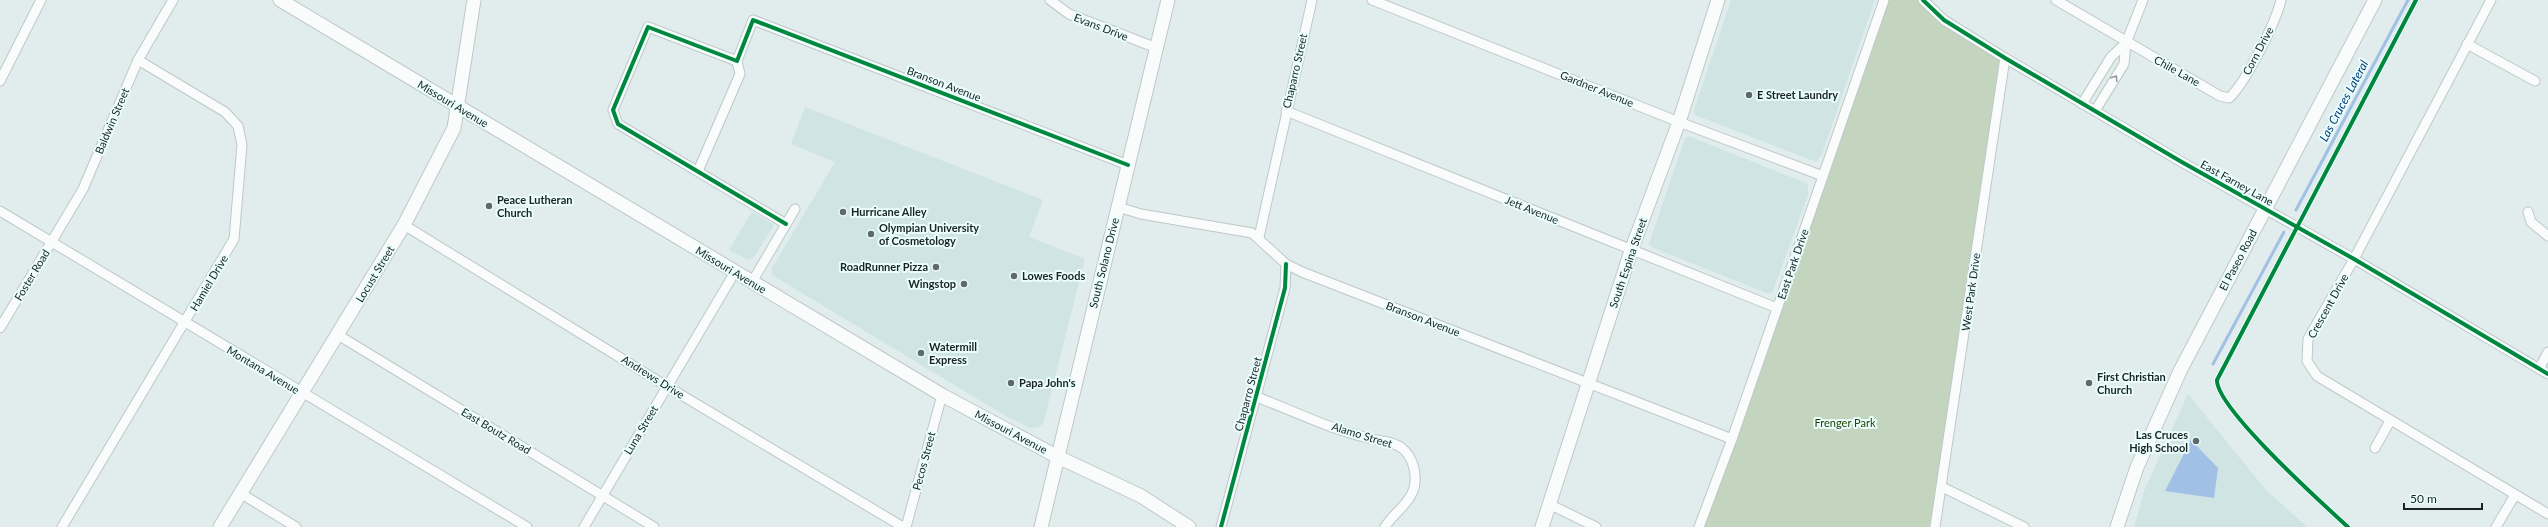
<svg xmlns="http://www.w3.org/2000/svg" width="2548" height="527" font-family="Lato,sans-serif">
<rect width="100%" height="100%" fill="#e1ecec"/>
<g fill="#cfe4e3">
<path d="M1731,0H1875L1822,154L1816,162L1695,115L1694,110Z"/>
<path d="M805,107L1043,200L1029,237L1085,259L1043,424L1038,427L1030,428L1006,416L772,275V268L835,162L791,144Z"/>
<path d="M1688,136L1808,184V195L1772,293H1767L1653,248L1649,244L1685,138Z"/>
<path d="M752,212L774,225L755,256L748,260L729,250Z"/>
<path d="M2188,394L2265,489L2307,527H2134L2144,491Z"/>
</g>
<path fill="#c3d4bf" d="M1884,0H1923L2005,58L1934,527H1699Z"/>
<path fill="#a1c0e5" d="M2191,440L2218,468L2214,498L2165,491Z"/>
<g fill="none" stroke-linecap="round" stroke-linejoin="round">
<g stroke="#a1c0e5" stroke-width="3">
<path d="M2296,210L2408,0"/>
<path d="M2213,364L2284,232"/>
</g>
<g stroke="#bfc8c8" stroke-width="11">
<g id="street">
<path d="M1050,0L1069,14L1154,47"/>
<path d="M1372,0L1679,122L1823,176"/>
<path d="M1923,0L1944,20L2005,58L2180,161L2354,259L2548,374"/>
<path d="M2056,0L2220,96L2229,98C2245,84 2276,22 2281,0"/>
<path d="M2491,0L2354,259L2308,339L2307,361L2317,376L2548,514"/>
<path d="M2126,43L2143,0"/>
<path d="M2467,44L2535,81"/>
<path d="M0,81L41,0"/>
<path d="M2082,104L2111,57L2126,43L2124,64L2095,111"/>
<path d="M1286,111L1777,308"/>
<path d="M698,171L740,74L737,61"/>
<path d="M1118,207L1141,214L1252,233L1286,264L1302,272L1732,439"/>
<path d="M0,211L527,527"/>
<path d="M2528,212L2531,222L2548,236"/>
<path d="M786,224L618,124L613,110L648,27L737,61L753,20L1128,165"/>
<path d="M404,225L668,387L903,527"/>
<path d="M1259,237L1312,0"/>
<path d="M752,282L795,209"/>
<path d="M0,328L83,189L138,60L173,0"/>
<path d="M338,335L654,527"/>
<path d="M2539,369L2548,352"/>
<path d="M1257,397C1293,411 1330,429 1368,438C1379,441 1394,441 1403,449C1412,457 1416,470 1415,482C1414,501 1394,512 1385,527"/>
<path d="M2375,448L2390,421"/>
<path d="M1942,487L2024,527"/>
<path d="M240,493L296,527"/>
<path d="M1549,504L1596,527"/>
<path d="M62,527L234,239L242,145L238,126L225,112L138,60"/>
<path d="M584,527L735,272"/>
<path d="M906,527L942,395"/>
<path d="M1221,527L1285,288L1286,264"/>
<path d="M1699,527L1732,439L1884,0"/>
<path d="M1935,527L2005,58"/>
<path d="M2496,527L2515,495"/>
</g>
</g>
<g stroke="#bfc8c8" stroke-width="15">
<g id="secondary">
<path d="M280,0L942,395L1056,456L1141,496L1189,527"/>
<path d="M220,527L404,225L454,128L474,0"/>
<path d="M1041,527L1168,0"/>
<path d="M1542,527L1631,251L1679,122L1718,0"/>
<path d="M2117,527L2137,467L2180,371L2375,0"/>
</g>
</g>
<use href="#street" stroke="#fafcfc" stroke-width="9"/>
<use href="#secondary" stroke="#fafcfc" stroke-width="13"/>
<g stroke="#e9fefd" stroke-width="6">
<g id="cycleway">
<path d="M1923,0L1944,20L2005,58L2180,161L2354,259L2548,374"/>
<path d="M786,224L618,124L613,110L648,27L737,61L753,20L1128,165"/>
<path d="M1221,527L1285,288L1286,264"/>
<path d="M2348,527C2323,504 2216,408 2217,380L2416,0"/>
</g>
</g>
<use href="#cycleway" stroke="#00873e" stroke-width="4"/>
</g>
<defs><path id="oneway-chevron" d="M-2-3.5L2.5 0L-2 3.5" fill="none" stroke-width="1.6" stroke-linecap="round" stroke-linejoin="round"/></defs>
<use stroke="#969a9a" href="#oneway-chevron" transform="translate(2115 78) rotate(-58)"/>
<g fill="#606969" stroke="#e9fefd" stroke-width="1.5">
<circle cx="1749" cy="95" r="4"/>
<circle cx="489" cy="206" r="4"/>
<circle cx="843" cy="212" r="4"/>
<circle cx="871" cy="234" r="4"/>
<circle cx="936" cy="267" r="4"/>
<circle cx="1014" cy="276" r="4"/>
<circle cx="964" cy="284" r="4"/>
<circle cx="921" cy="353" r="4"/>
<circle cx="1011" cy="383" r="4"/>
<circle cx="2089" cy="383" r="4"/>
<circle cx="2196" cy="441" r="4"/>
</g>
<g text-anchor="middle" stroke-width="4" stroke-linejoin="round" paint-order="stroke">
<g font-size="11" fill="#1b2322" stroke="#e9fefd">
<text transform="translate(1101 27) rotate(21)" y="4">Evans Drive</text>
<text transform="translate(2258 51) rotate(-62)" y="4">Corn Drive</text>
<text transform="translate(1295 71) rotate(-77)" y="4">Chaparro Street</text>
<text transform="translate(2177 71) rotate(29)" y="4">Chile Lane</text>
<text transform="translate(944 84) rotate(21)" y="4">Branson Avenue</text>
<text transform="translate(1597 89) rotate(22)" y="4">Gardner Avenue</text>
<text transform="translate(453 104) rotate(31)" y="4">Missouri Avenue</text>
<text transform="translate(112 121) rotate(-67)" y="4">Baldwin Street</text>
<text transform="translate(2237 183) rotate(29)" y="4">East Farney Lane</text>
<text transform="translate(1532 210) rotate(22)" y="4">Jett Avenue</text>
<text transform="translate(2238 260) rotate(-62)" y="4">El Paseo Road</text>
<text transform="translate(1104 263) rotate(-76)" y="4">South Solano Drive</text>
<text transform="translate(1628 263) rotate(-71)" y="4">South Espina Street</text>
<text transform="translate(1793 264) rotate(-71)" y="4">East Park Drive</text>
<text transform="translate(731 270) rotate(31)" y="4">Missouri Avenue</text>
<text transform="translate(375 274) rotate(-59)" y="4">Locust Street</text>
<text transform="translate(32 275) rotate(-59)" y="4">Foster Road</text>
<text transform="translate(209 283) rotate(-59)" y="4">Hamiel Drive</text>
<text transform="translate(1971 292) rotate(-82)" y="4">West Park Drive</text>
<text transform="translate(2328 306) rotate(-61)" y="4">Crescent Drive</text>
<text transform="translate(1423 319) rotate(21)" y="4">Branson Avenue</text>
<text transform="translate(263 370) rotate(31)" y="4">Montana Avenue</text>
<text transform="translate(653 377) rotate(32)" y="4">Andrews Drive</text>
<text transform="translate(1248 394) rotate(-75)" y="4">Chaparro Street</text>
<text transform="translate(641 430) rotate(-59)" y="4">Luna Street</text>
<text transform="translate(496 431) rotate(31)" y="4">East Boutz Road</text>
<text transform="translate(1011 432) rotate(28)" y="4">Missouri Avenue</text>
<text transform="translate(1362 435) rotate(17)" y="4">Alamo Street</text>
<text transform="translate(924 461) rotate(-75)" y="4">Pecos Street</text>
</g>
<g font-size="11" font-weight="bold" fill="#1b2322" stroke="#e9fefd" text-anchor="start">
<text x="1757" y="99">E Street Laundry</text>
<text x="497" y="204">Peace Lutheran<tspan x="497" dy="13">Church</tspan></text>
<text x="851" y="216">Hurricane Alley</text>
<text x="879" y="232">Olympian University<tspan x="879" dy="13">of Cosmetology</tspan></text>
<text x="928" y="271" text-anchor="end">RoadRunner Pizza</text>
<text x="1022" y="280">Lowes Foods</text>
<text x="956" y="288" text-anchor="end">Wingstop</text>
<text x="929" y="351">Watermill<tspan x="929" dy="13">Express</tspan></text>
<text x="2097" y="381">First Christian<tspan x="2097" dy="13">Church</tspan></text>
<text x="1019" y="387">Papa John's</text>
<text x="2188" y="439" text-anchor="end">Las Cruces<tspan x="2188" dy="13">High School</tspan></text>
</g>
<g font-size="11" fill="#254100" stroke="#e9fefd">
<text x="1845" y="427">Frenger Park</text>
</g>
<g font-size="12" font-style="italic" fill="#043c7a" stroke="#e9fefd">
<text transform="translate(2344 101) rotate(-62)" y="4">Las Cruces Lateral</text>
</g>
</g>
<path d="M2404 503v6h78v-6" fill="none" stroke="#1b2322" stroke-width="2"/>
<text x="2410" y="503" font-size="12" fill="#1b2322" stroke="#e9fefd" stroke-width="3" paint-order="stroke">50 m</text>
</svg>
